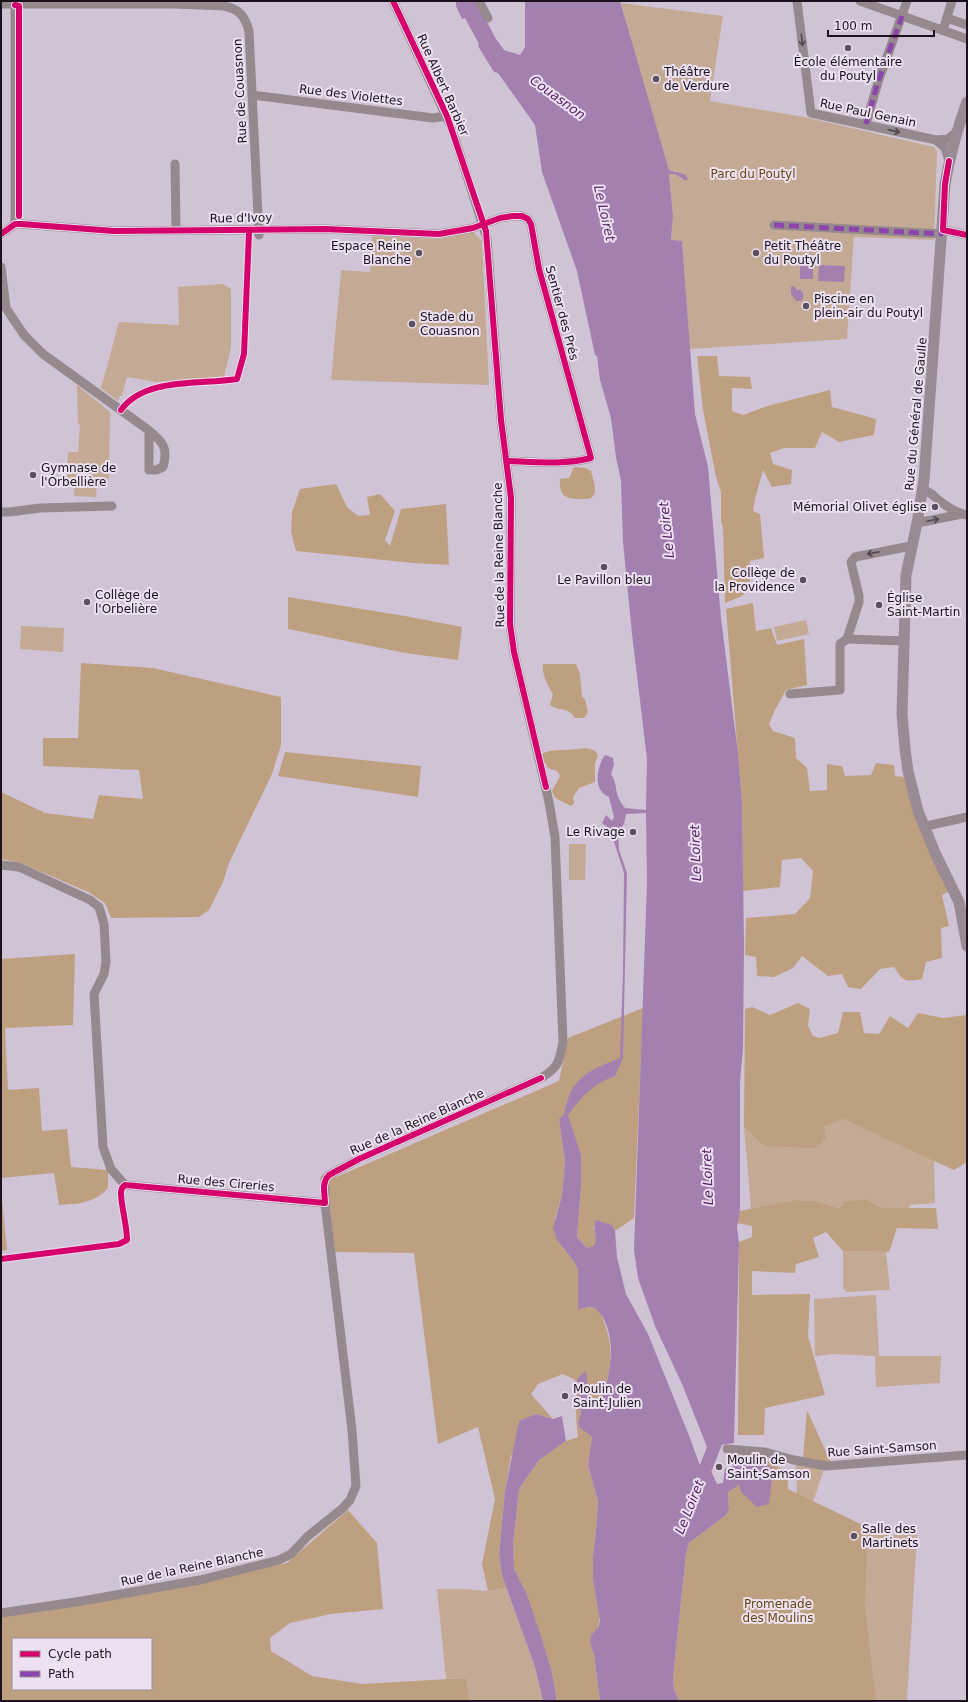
<svg xmlns="http://www.w3.org/2000/svg" width="968" height="1702" font-family="'DejaVu Sans',sans-serif">
<rect width="100%" height="100%" fill="#d0c3d5"/>
<g fill="#c4aa94">
<path d="M621,3L723,16L710,101L804,117L934,147L937,151L934,240L854,237L847,339L690,349L682,241H671L673,216L669,174H675L684,180L675,171L669,170L647,99Z"/>
<path d="M473,232L482,241L489,385L331,380L341,270L370,272L372,236L440,239Z"/>
<path d="M223,284L231,289V348L224,377L156,382L127,377L122,396L120,395L118,401L101,388L119,322L179,325L178,287Z"/>
<path d="M77,385L110,412L109,479L67,477L68,452H78L80,424H78Z"/>
<path d="M74,480L97,482L96,497L74,496Z"/>
<path d="M806,620L809,634L777,641L774,627Z"/>
<path d="M21,626L64,628L63,652L20,649Z"/>
<path d="M569,844H586L585,880H569Z"/>
<path d="M843,1119L934,1160L935,1203L910,1205L909,1209L882,1208L866,1199L844,1201L839,1208L816,1201L794,1200L751,1209L744,1127L763,1146L824,1127Z"/>
<path d="M843,1251L886,1252L890,1290L846,1292L843,1287Z"/>
<path d="M876,1295L879,1356H941L940,1383L876,1387L875,1356L833,1354L815,1356L814,1299Z"/>
<path d="M796,1464L824,1469L812,1505L875,1535H917L907,1701H674L797,1499Z"/>
<path d="M506,1588L535,1667L543,1701H470L466,1678L446,1679L437,1589H463L488,1591Z"/>
</g>
<g fill="#bea081" fill-rule="evenodd">
<path d="M697,356H717L719,376L750,377L752,389L732,388V411L743,415L767,406L830,390L832,407L876,419L874,435L839,442L822,432L815,448H784L770,453L773,464L792,470L791,484L772,487L763,470L755,499L753,511L760,514L764,558L750,561V588L742,596L725,603L723,528L721,521V492L716,477L703,410Z"/>
<path d="M574,467L585,468L591,471C592,477 598,490 593,496C591,500 586,499 582,499C566,499 559,497 560,479L569,478Z"/>
<path d="M336,484L347,507L358,516L370,515L367,497L380,494L395,511L385,540L390,546L401,509L446,504L449,565L413,563L296,551L291,532L292,512L300,489Z"/>
<path d="M288,597L405,616L462,627L458,660L405,653L288,629Z"/>
<path d="M753,603L756,631L771,628L777,645L804,639L807,685L786,690L775,710L769,724L773,731L795,738L796,758L807,768L810,791L827,790V764L842,766L845,776L871,775L876,763L894,765L895,776L905,777C912,817 933,854 950,891L942,895L949,926L941,928L942,958L926,962L922,979C904,982 904,982 894,967L880,969L861,989L848,987L842,974L828,976L802,956L793,968L774,977L757,976L756,957L745,955L746,918L795,914L810,898L813,871L801,858L782,860L780,887L743,891L742,803L726,609Z"/>
<path d="M81,663L153,668L281,697V745L272,774L229,863L223,882L209,910L199,917L111,918L105,903L88,892L21,863L1,859V792L45,813L93,819L99,795L143,799L139,770L43,766V738H78Z"/>
<path d="M543,664H576L580,674L582,697L585,699L588,712L584,718H575C568,706 560,712 550,705L553,694C548,687 541,672 543,664Z"/>
<path d="M585,748L594,750L598,755L595,763V782L579,788L573,797L574,803L571,806L555,798L552,791L560,776L557,771L548,768L542,757V754C550,748 573,751 585,748Z"/>
<path d="M285,752L421,766L418,797L278,776Z"/>
<path d="M75,954L73,1025L5,1028L8,1090L39,1088L42,1131L67,1129L71,1167L108,1170V1188C95,1203 78,1204 59,1205L54,1173L1,1178V959Z"/>
<path d="M798,1003L810,1009L808,1026L813,1036L819,1038L838,1033L843,1012H860L864,1033L879,1034L890,1016L908,1028L918,1013L943,1018L967,1015V1162L954,1170L843,1119L824,1127L826,1139L816,1148L763,1146L744,1127L745,1009L752,1007L770,1015Z"/>
<path d="M643,1008L634,1218L615,1231L612,1225L593,1226L597,1240L595,1246L587,1248L577,1237L581,1187V1155L559,1119L565,1161L562,1195L555,1218L557,1240L575,1263L578,1269V1309C583,1309 590,1305 596,1309C600,1311 603,1318 604,1322C614,1346 611,1371 603,1395L595,1401L589,1398L579,1404L581,1414L578,1422L579,1427L592,1437L588,1465L598,1501L596,1532L593,1556V1579L600,1614L598,1628L590,1643L594,1654L600,1701H557L552,1672L526,1592L514,1569L513,1545L519,1489L539,1460L566,1441L578,1437C575,1418 577,1399 575,1380L563,1374L538,1384L531,1394L553,1419L536,1414L511,1456L505,1491L499,1555L502,1576L506,1588L488,1591L482,1564L495,1499L478,1427L438,1444L414,1253L335,1252L327,1181L559,1081L568,1038Z"/>
<path d="M1,1189L7,1250L1,1251Z"/>
<path d="M866,1199L882,1208H936L938,1229L897,1228L889,1252L843,1251L826,1232L813,1238L819,1257L796,1264L795,1273L752,1271V1295L810,1294L808,1336L825,1395L765,1408L764,1435H738L739,1242L752,1237V1226L737,1223L740,1211L794,1200L816,1201L839,1208L844,1201Z"/>
<path d="M807,1410L831,1463L803,1459Z"/>
<path d="M746,1453L757,1455L787,1472L788,1489L871,1529L867,1538L865,1607L876,1701H679L674,1689L673,1677L686,1554L689,1543L726,1515L729,1510L728,1492L768,1465L747,1466L732,1455Z"/>
<path d="M348,1510L377,1543L383,1609L331,1614L290,1623L270,1638L271,1651L312,1676L362,1684L466,1678L470,1701H1V1617L287,1563ZM13,1639H151V1689H13Z"/>
</g>
<g fill="#a380b0">
<path d="M456,1H476L496,39L504,50L520,55L525,47V1H620L669,170L686,175L688,180H684L675,174H669L673,216L671,240L682,241L695,414L708,467L721,618L738,753L742,803L744,944L743,1048L740,1082V1211L737,1227L739,1242L734,1443L707,1447L682,1384L655,1326L638,1278L634,1250L647,882L646,813L626,814L624,824L618,831L619,850L627,873L623,1058L615,1076C594,1083 581,1097 568,1115L581,1155V1187L577,1237L587,1248L594,1246C599,1235 591,1231 596,1220L612,1225L615,1231L617,1257L626,1294L648,1334L690,1438L703,1474L711,1471L717,1484L723,1483L725,1468L729,1472H733L732,1455L747,1466L768,1465L773,1470L769,1504L757,1507L741,1492L739,1485L728,1492L729,1510L726,1515L689,1543L686,1554L673,1677L674,1689L679,1701H600L594,1654L590,1643L591,1635L598,1628L600,1621L593,1579V1556L596,1532L598,1501L588,1465L592,1437L579,1427L578,1422L581,1414L577,1379L586,1371L589,1398L595,1401L603,1395C611,1371 616,1339 602,1316C599,1312 596,1307 590,1307C586,1307 581,1309 578,1310V1269L575,1263L557,1240L553,1228L562,1195L565,1161L559,1119L564,1115C571,1076 587,1072 620,1058L623,974L624,873L610,829L602,823L606,815L612,821L614,817L609,797C592,791 597,766 605,755L613,758L614,765L611,774C619,787 613,794 625,808L646,810L647,759L632,634L623,542L621,481L616,457L611,418L600,380L597,356L595,355L577,271L542,172L535,125L498,73L494,72L478,46L479,44L465,18L462,19L456,6Z"/>
<path d="M800,263L813,264V279H800Z"/>
<path d="M819,265L845,266L844,282L818,281Z"/>
<path d="M794,286L798,291L799,289C804,292 805,297 801,301H796L791,294V287Z"/>
<path d="M536,1414L553,1419L562,1416L566,1441L539,1460L519,1489L513,1545L514,1569L526,1592L540,1633L552,1672L557,1701H543L535,1667L502,1576L499,1555L505,1491L519,1421Z"/>
</g>
<g fill="none" stroke-linecap="round" stroke-linejoin="round">
<path stroke="#a380b0" stroke-width="13" d="M697,1490L716,1442V1429"/>
<g stroke="#95898e" stroke-width="9">
<path d="M479,1L488,18"/>
<path d="M797,1L811,113L936,140L948,139L957,131"/>
<path d="M860,1L967,39"/>
<path d="M1,4H174L224,6C240,9 245,17 249,31L259,235"/>
<path d="M947,18L967,25"/>
<path d="M943,30L952,1"/>
<path d="M252,95L433,118L447,116"/>
<path d="M866,124L878,82L907,1"/>
<path d="M936,140L945,148L949,161"/>
<path d="M175,164L176,230"/>
<path d="M15,224V1"/>
<path d="M774,225L943,234"/>
<path d="M943,230L967,235"/>
<path d="M1,234L15,224H21L114,231L324,229L439,234L473,228L500,218L513,216H522L528,219L531,224L539,269L591,458C564,465 534,462 507,461"/>
<path d="M1,267L6,308L24,335L43,354L147,429C162,441 169,447 163,467L156,470H149V432"/>
<path d="M923,490C932,492 934,497 941,502C949,508 958,513 967,515"/>
<path d="M1,512H10L40,508L112,506"/>
<path d="M917,523L962,514"/>
<path d="M847,639L904,641"/>
<path d="M790,694L840,690V644L847,639L859,602V596L851,562L855,557L911,546"/>
<path d="M925,828L931,825L967,817"/>
<path d="M1,865L19,867L90,900L99,907L104,924L106,962L104,974L94,994L103,1147L111,1169L125,1185L325,1203"/>
<path d="M727,1449L765,1452L794,1460L826,1466L967,1455"/>
<path d="M1,1613L82,1601L200,1580L279,1560L291,1554L308,1536L343,1508L350,1500L356,1486L352,1430L325,1203V1179L329,1175L359,1159L541,1078C559,1067 559,1062 563,1042L555,837L549,802L514,652L510,624L511,498L501,420L487,239L452,129L393,1"/>
</g>
<path stroke="#998a94" stroke-width="11" d="M967,102C957,129 950,156 945,184L924,480L917,523L906,575L902,714L905,749L908,771L918,811L936,855L959,902L967,946"/>
<g stroke="#8e44ad" stroke-width="5" stroke-dasharray="10 5" stroke-linecap="butt">
<path d="M866,124L878,82L902,16"/>
<path d="M774,225L943,234"/>
</g>
<g stroke="#ede1f1" stroke-width="8">
<g id="cycleway">
<path d="M393,1L447,116L486,231L501,420L511,498L510,624L514,652L546,787"/>
<path d="M15,5L19,6V216"/>
<path d="M949,161L945,184L943,230L967,235"/>
<path d="M1,234L15,224H21L114,231L324,229L439,234L473,228L500,218L513,216H522L528,219L531,224L539,269L591,458C564,465 534,462 507,461"/>
<path d="M121,410C145,377 200,385 237,379L244,354L249,232"/>
<path d="M1,1259L119,1244L127,1240C127,1225 121,1206 121,1193C121,1190 122,1187 125,1185L325,1203C325,1194 321,1183 329,1175L359,1159L541,1078"/>
</g>
</g>
<use href="#cycleway" stroke="#d6006c" stroke-width="6"/>
</g>
<defs><path id="oneway-shaft" d="M-6 0H5M1.5-3L5.5 0L1.5 3" fill="none" stroke-width="1.6" stroke-linecap="round" stroke-linejoin="round"/></defs>
<g stroke="#524850">
<use href="#oneway-shaft" transform="translate(802 40) rotate(83)"/>
<use href="#oneway-shaft" transform="translate(894 131) rotate(13)"/>
<use href="#oneway-shaft" transform="translate(933 520) rotate(-12)"/>
<use href="#oneway-shaft" transform="translate(873 553) rotate(169)"/>
</g>
<g fill="#5a505e" stroke="#ede1f1" stroke-width="1.5">
<circle cx="848" cy="48" r="4"/>
<circle cx="656" cy="79" r="4"/>
<circle cx="419" cy="253" r="4"/>
<circle cx="756" cy="253" r="4"/>
<circle cx="806" cy="306" r="4"/>
<circle cx="412" cy="324" r="4"/>
<circle cx="33" cy="475" r="4"/>
<circle cx="935" cy="507" r="4"/>
<circle cx="604" cy="567" r="4"/>
<circle cx="803" cy="580" r="4"/>
<circle cx="87" cy="602" r="4"/>
<circle cx="879" cy="605" r="4"/>
<circle cx="633" cy="832" r="4"/>
<circle cx="565" cy="1396" r="4"/>
<circle cx="719" cy="1467" r="4"/>
<circle cx="854" cy="1536" r="4"/>
</g>
<g text-anchor="middle" stroke-width="4" stroke-linejoin="round" paint-order="stroke">
<g font-size="12" fill="#1b121e" stroke="#ede1f1" text-anchor="start">
<text x="848" y="66" text-anchor="middle">École élémentaire<tspan x="848" dy="14">du Poutyl</tspan></text>
<text x="664" y="76">Théâtre<tspan x="664" dy="14">de Verdure</tspan></text>
<text x="411" y="250" text-anchor="end">Espace Reine<tspan x="411" dy="14">Blanche</tspan></text>
<text x="764" y="250">Petit Théâtre<tspan x="764" dy="14">du Poutyl</tspan></text>
<text x="814" y="303">Piscine en<tspan x="814" dy="14">plein-air du Poutyl</tspan></text>
<text x="420" y="321">Stade du<tspan x="420" dy="14">Couasnon</tspan></text>
<text x="41" y="472">Gymnase de<tspan x="41" dy="14">l'Orbellière</tspan></text>
<text x="927" y="511" text-anchor="end">Mémorial Olivet église</text>
<text x="795" y="577" text-anchor="end">Collège de<tspan x="795" dy="14">la Providence</tspan></text>
<text x="604" y="584" text-anchor="middle">Le Pavillon bleu</text>
<text x="95" y="599">Collège de<tspan x="95" dy="14">l'Orbelière</tspan></text>
<text x="887" y="602">Église<tspan x="887" dy="14">Saint-Martin</tspan></text>
<text x="625" y="836" text-anchor="end">Le Rivage</text>
<text x="573" y="1393">Moulin de<tspan x="573" dy="14">Saint-Julien</tspan></text>
<text x="727" y="1464">Moulin de<tspan x="727" dy="14">Saint-Samson</tspan></text>
<text x="862" y="1533">Salle des<tspan x="862" dy="14">Martinets</tspan></text>
</g>
<g font-size="12" fill="#1b121e" stroke="#ede1f1">
<text transform="translate(443 85) rotate(66)" y="4">Rue Albert Barbier</text>
<text transform="translate(240 91) rotate(-93)" y="4">Rue de Couasnon</text>
<text transform="translate(351 95) rotate(7)" y="4">Rue des Violettes</text>
<text transform="translate(868 113) rotate(12)" y="4">Rue Paul Genain</text>
<text transform="translate(241 218) rotate(-1)" y="4">Rue d'Ivoy</text>
<text transform="translate(562 313) rotate(75)" y="4">Sentier des Prés</text>
<text transform="translate(916 414) rotate(-85)" y="4">Rue du Général de Gaulle</text>
<text transform="translate(499 555) rotate(-91)" y="4">Rue de la Reine Blanche</text>
<text transform="translate(417 1122) rotate(-24)" y="4">Rue de la Reine Blanche</text>
<text transform="translate(226 1183) rotate(5)" y="4">Rue des Cireries</text>
<text transform="translate(882 1449) rotate(-4)" y="4">Rue Saint-Samson</text>
<text transform="translate(192 1567) rotate(-12)" y="4">Rue de la Reine Blanche</text>
</g>
<g font-size="12" fill="#674812" stroke="#ede1f1">
<text x="753" y="178">Parc du Poutyl</text>
<text x="778" y="1608">Promenade<tspan x="778" dy="14">des Moulins</tspan></text>
</g>
<g font-size="13" font-style="italic" fill="#561d69" stroke="#ede1f1">
<text transform="translate(558 97) rotate(36)" y="5">Couasnon</text>
<text transform="translate(605 213) rotate(77)" y="5">Le Loiret</text>
<text transform="translate(666 530) rotate(-96)" y="5">Le Loiret</text>
<text transform="translate(695 853) rotate(-92)" y="5">Le Loiret</text>
<text transform="translate(707 1177) rotate(-92)" y="5">Le Loiret</text>
<text transform="translate(689 1507) rotate(-68)" y="5">Le Loiret</text>
</g>
</g>
<rect width="968" height="1702" fill="none" stroke="#1b121e" stroke-width="4"/>
<rect x="12" y="1638" width="140" height="52" fill="#ede1f1" stroke="#998e9d"/>
<rect x="20" y="1651" width="20" height="6" fill="#d6006c" stroke="#998e9d"/>
<text x="48" y="1658" font-size="12" fill="#1b121e">Cycle path</text>
<rect x="20" y="1671" width="20" height="6" fill="#8e44ad" stroke="#998e9d"/>
<text x="48" y="1678" font-size="12" fill="#1b121e">Path</text>
<path d="M828 30v6h106v-6" fill="none" stroke="#1b121e" stroke-width="2"/>
<text x="834" y="30" font-size="12" fill="#1b121e" stroke="#ede1f1" stroke-width="3" paint-order="stroke">100 m</text>
</svg>
